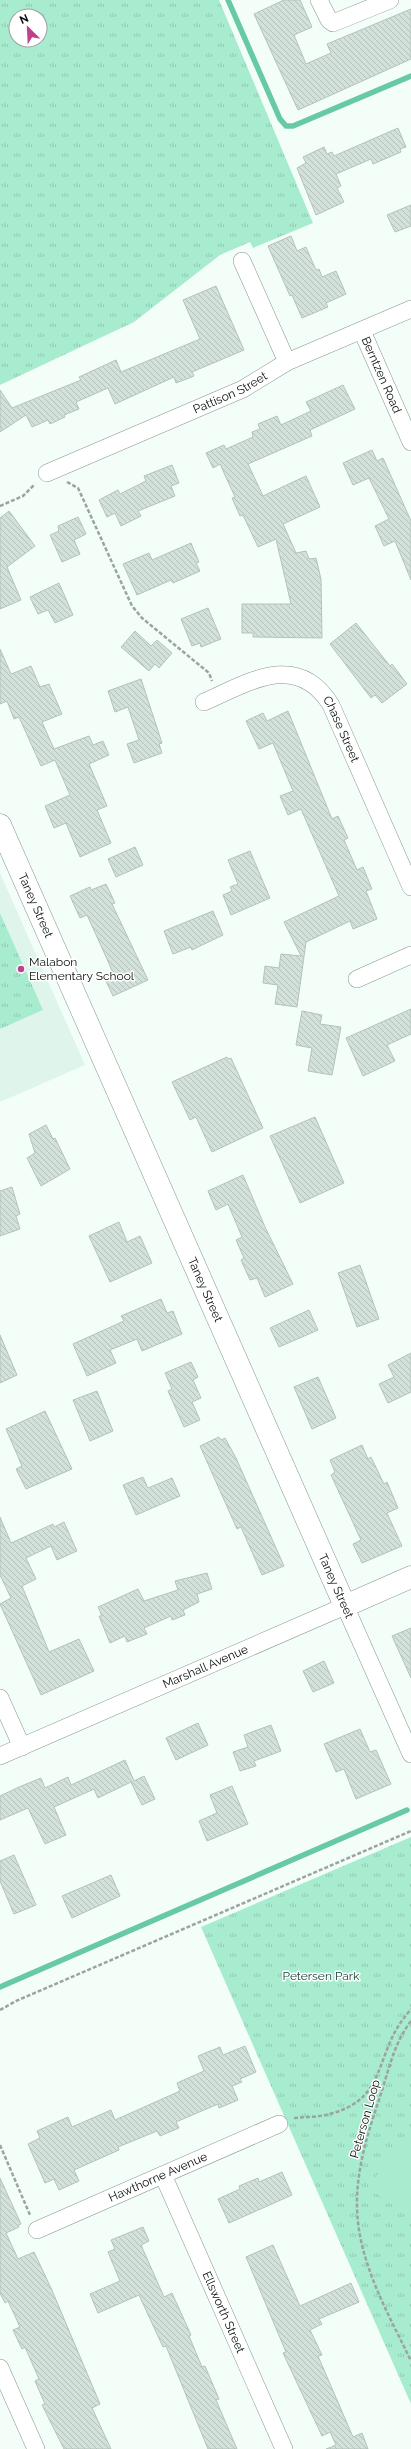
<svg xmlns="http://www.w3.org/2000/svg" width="411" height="2449" font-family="Raleway,sans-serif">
<defs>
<pattern id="grass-tufts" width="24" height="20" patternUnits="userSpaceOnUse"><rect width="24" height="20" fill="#a8ecd0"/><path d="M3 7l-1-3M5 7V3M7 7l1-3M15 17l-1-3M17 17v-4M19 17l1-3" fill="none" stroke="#8fc9b1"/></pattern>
<pattern id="building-back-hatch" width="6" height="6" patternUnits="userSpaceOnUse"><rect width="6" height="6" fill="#d3e1db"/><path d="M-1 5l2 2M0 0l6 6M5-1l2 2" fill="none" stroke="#b4c0bb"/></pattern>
</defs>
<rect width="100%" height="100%" fill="#f3fef9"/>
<path fill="#dff5eb" d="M0,873L85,1065L0,1102Z"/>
<g fill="url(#grass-tufts)" fill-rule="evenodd">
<path d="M0,0H219L313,223L253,248L250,242L220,255L134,322L0,385ZM16,16H40V40H16Z"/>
<path d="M0,913L43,1010L0,1029Z"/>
<path d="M411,1837V2404L201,1927Z"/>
</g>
<path fill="#a8ecd0" d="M411,2126V2217L368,2188Z"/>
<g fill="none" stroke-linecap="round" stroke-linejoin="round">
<g stroke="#68c9a5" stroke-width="5.5">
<path d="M228,0L280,119L286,126H293L411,76"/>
<path d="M0,1987L407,1810"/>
</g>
</g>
<g fill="url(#building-back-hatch)" stroke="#b4c2bc">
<path d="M284,0H300L312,27L294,35L306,64L331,53L327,44L411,9V59L298,110L254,14Z"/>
<path d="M398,128L406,147L400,149L401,152L373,164L371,159L336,174L341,186L337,188L344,202L316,215L297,168L306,163L303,157L324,147L327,154L332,152L334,156Z"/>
<path d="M411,205V226L395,232L387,215Z"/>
<path d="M291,236L297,251L306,247L316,270L319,269L322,277L336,271L346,294L326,303L328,307L302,318L292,295L290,296L268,246Z"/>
<path d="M216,286L244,350L192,372L194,376L176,383L174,377L115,404L108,388L76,402L79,409L64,415L65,417L50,424L48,420L32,427L26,415L0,432V390L12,408L81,380L79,377L116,360L121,372L200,339L183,300Z"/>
<path d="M343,385L355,409L310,430L312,436L248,464L263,496L306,476L320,507L283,524L296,553L306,551L309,559L316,558L321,579L322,638L253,637V633H242V604H291L276,539L258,547L243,515L240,516L232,498L235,497L220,464L213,468L206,453L224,445L226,449L253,437L252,432L260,429L258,424L277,416L281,425L311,411L306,402Z"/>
<path d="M372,450L377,461L383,458L411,521V580L395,541L384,546L375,526L389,519L369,478L353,485L343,463Z"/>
<path d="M172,465L179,483L171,486L175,496L138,511L141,516L121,526L115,513L107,517L99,500L118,490L120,494L146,481L144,476Z"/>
<path d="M9,511L35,546L7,567L21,600L0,609V518Z"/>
<path d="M78,517L86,534L74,540L80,554L62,562L50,535L59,531L58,526Z"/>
<path d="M191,543L199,562L196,563L200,571L173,583L171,580L137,595L123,564L149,553L152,560Z"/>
<path d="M59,583L73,615L55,623L48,610L38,614L30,597Z"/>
<path d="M208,608L221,639L201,647L200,643L192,646L181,619Z"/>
<path d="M356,623L390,666L392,664L407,684L382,703L375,695L371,698L330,644Z"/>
<path d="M135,631L151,646L157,640L172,653L159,668L155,664L149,671L121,647Z"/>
<path d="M0,649L11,674L31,666L40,687L49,684L62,714L42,722L54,749L89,736L93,745L103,741L109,755L89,764L107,806L97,810L111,843L80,857L66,823L54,828L45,806L70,795L55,760L41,766L19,717L14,719L7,701L0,704Z"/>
<path d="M141,679L162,743L159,744L162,753L134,763L127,744L139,740L128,707L115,712L108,691Z"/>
<path d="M288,711L332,819L338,816L348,838L344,840L357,870L363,867L372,889L366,891L377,919L353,929L350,921L306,942L297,1007L275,1004L278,985L263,983L265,966L279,968L281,954L301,956L284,922L339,896L301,809L288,815L280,796L293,791L273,743L259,749L246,721L263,713L267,721Z"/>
<path d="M135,847L143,865L116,877L108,859Z"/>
<path d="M250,851L270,898L231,915L223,895L232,891L230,887L238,884L228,860Z"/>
<path d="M106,884L115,903L112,904L148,980L113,996L106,981L115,978L107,959L87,915L80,918L70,896L90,887L91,890Z"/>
<path d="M213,911L223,935L192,950L191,947L173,954L164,931Z"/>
<path d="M411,1009V1034L387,1045L395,1061L363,1076L346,1038Z"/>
<path d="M302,1011L322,1015L320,1024L341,1027L332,1075L308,1071L312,1048L296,1045Z"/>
<path d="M227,1057L228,1059L231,1058L263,1128L212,1152L196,1117L190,1120L172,1082Z"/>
<path d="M315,1117L344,1183L300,1203L270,1136Z"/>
<path d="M46,1125L53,1139L55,1138L70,1169L41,1186L27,1158L35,1153L29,1134Z"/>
<path d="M243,1175L265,1227L293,1284L265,1297L257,1278L250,1280L241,1260L244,1258L236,1240L242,1237L228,1204L216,1210L208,1191Z"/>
<path d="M12,1187L20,1214L16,1216L20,1229L0,1236V1191Z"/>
<path d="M119,1222L127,1242L140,1236L152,1263L110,1282L89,1236Z"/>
<path d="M360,1265L379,1319L357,1327L338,1273Z"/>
<path d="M161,1299L167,1313L173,1311L182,1334L142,1351L137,1339L110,1350L116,1363L87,1376L73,1344L124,1321L121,1316Z"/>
<path d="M309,1310L318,1330L279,1347L270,1328Z"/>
<path d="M0,1335L17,1375L0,1383Z"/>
<path d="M411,1353V1392L388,1403L379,1384L394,1377L388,1365Z"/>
<path d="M191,1362L198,1377L193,1380L201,1398L192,1402L200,1420L184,1427L168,1391L172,1389L165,1373Z"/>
<path d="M318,1377L336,1418L312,1429L294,1387Z"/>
<path d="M97,1391L113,1431L90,1441L73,1400Z"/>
<path d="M45,1411L72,1469L26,1489L16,1469L22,1466L6,1429Z"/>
<path d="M219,1437L221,1440L225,1438L236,1458L284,1566L262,1575L241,1527L237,1529L200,1446Z"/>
<path d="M362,1445L368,1459L371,1457L384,1484L387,1482L398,1508L387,1513L402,1546L362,1563L353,1544L361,1540L331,1475L335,1472L330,1460Z"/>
<path d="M143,1477L148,1488L172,1478L180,1496L136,1515L123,1485Z"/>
<path d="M0,1517L11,1543L53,1524L54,1527L64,1522L77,1551L57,1560L51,1546L26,1558L36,1579L22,1586L49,1652L79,1639L94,1671L41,1695L0,1604L11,1598L0,1575Z"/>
<path d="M207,1573L212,1589L197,1594L199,1602L183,1610L185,1615L172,1620L171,1616L144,1628L147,1634L127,1642L125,1636L110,1643L99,1616H102L98,1607L138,1589L144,1601L178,1590L175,1581Z"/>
<path d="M411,1628V1678L392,1636Z"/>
<path d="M324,1661L334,1683L313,1692L303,1671Z"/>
<path d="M198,1723L208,1745L176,1760L166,1738Z"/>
<path d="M271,1725L281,1751L254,1761L256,1766L240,1771L233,1752L248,1747L244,1735Z"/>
<path d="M360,1729L370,1752L376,1750L391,1784L356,1799L344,1769L336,1772L324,1744Z"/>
<path d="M125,1760L134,1781L144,1776L155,1799L142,1805L131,1782L98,1798L94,1789L54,1807L66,1835L45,1844L28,1808L0,1820V1796L19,1787L41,1778L45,1788L68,1777L71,1785Z"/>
<path d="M232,1786L248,1824L207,1841L199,1821L217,1813L210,1795Z"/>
<path d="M14,1855L36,1905L14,1914L0,1881V1861Z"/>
<path d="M111,1875L120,1896L72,1918L62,1896Z"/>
<path d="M245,2046L256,2072L240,2079L242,2082L232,2086L238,2100L219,2108L218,2104L176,2122L179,2128L160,2136L157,2131L118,2147L119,2150L74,2170L79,2181L59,2190L54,2179L45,2183L28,2144L40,2138L37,2131L68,2117L72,2127L111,2110L115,2120L180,2091L177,2083L204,2071L198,2056L220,2047L223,2055Z"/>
<path d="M282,2172L292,2195L229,2223L218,2199L240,2189L239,2186L258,2178L259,2182Z"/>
<path d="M0,2178L21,2224L18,2225L19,2227L6,2233L18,2259L34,2252L51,2288L100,2404L92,2408L111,2449H64L42,2405L45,2404L35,2381L39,2379L25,2347L22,2349L13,2330L20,2327L8,2301L5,2303L0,2293Z"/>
<path d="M143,2227L149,2241L141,2245L164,2297L172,2293L191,2335L189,2336L202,2367L205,2366L219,2399L216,2400L237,2449H208L166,2346L163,2347L139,2295L98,2313L90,2294L120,2281L108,2252L115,2249L111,2240Z"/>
<path d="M273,2245L300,2306L351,2283L359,2302L319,2319L322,2324L310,2330L322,2355L318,2356L353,2437L362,2433L368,2449H326L336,2445L330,2432L322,2436L283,2353L286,2352L246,2257Z"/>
</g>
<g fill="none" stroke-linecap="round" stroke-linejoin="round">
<g stroke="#88958f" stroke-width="18">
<g id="street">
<path d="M319,0L329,20L333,23L390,0"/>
<path d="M242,261L287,362"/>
<path id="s1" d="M362,331L411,442"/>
<path id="s2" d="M47,473L243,389L287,362L411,309"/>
<path id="s3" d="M204,702C248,683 297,650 331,705L411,887"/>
<path d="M357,979L411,955"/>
<path d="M0,1698L22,1747"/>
<path id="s4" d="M0,1756L345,1606L411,1754"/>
<path id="s5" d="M163,2175L284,2449"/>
<path id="s6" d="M37,2230L279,2124"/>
<path d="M0,2368L36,2449"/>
</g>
</g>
<g stroke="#88958f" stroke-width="23">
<g id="secondary">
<path id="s7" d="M0,825L345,1606L411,1577"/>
</g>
</g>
<g stroke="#9ba4a0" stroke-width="2.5" stroke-dasharray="4 2" stroke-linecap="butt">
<path d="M67,482L78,488L132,606L142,618L209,673L212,681"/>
<path d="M0,506L23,496L35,484"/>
<path d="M0,2010L16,2001L411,1831"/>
<path d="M411,2021C394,2043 388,2072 380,2097C368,2132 356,2170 357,2207C358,2262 388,2313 411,2361"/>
<path d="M294,2118C307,2117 321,2117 333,2113C375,2101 376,2074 391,2040C396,2028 403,2019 411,2009"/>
<path d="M0,2145L30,2215"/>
</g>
<use href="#street" stroke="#fff" stroke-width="17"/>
<use href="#secondary" stroke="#fff" stroke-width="22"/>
</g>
<circle fill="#bf408c" stroke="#fff" stroke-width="1.5" cx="21" cy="969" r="4"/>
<g text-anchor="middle" stroke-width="3" stroke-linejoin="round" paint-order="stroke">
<g font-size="12" fill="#0b100e" stroke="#fff">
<text dy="4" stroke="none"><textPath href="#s1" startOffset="48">Berntzen Road</textPath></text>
<text dy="4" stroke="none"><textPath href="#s2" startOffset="200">Pattison Street</textPath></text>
<text dy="4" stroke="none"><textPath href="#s3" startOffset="170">Chase Street</textPath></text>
<text dy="4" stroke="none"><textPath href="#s7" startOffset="88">Taney Street</textPath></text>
<text dy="4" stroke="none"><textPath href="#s7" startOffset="508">Taney Street</textPath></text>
<text transform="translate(336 1586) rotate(66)" y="4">Taney Street</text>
<text dy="4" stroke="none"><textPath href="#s4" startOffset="224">Marshall Avenue</textPath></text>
<text transform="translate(365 2119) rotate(-74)" y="4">Peterson Loop</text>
<text dy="4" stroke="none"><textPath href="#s6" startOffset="132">Hawthorne Avenue</textPath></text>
<text dy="4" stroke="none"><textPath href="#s5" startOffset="150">Ellsworth Street</textPath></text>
</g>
<g font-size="12" fill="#0b100e" stroke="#fff" text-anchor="start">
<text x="29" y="966">Malabon<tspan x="29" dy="14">Elementary School</tspan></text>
</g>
<g font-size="12" fill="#174233" stroke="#fff">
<text x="321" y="1980">Petersen Park</text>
</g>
</g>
<g transform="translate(28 28) rotate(336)"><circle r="19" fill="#ffffff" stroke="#9d9f9f"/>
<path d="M0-3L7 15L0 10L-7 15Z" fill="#bf408c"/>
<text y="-6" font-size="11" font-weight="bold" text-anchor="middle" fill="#0b100e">N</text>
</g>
</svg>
